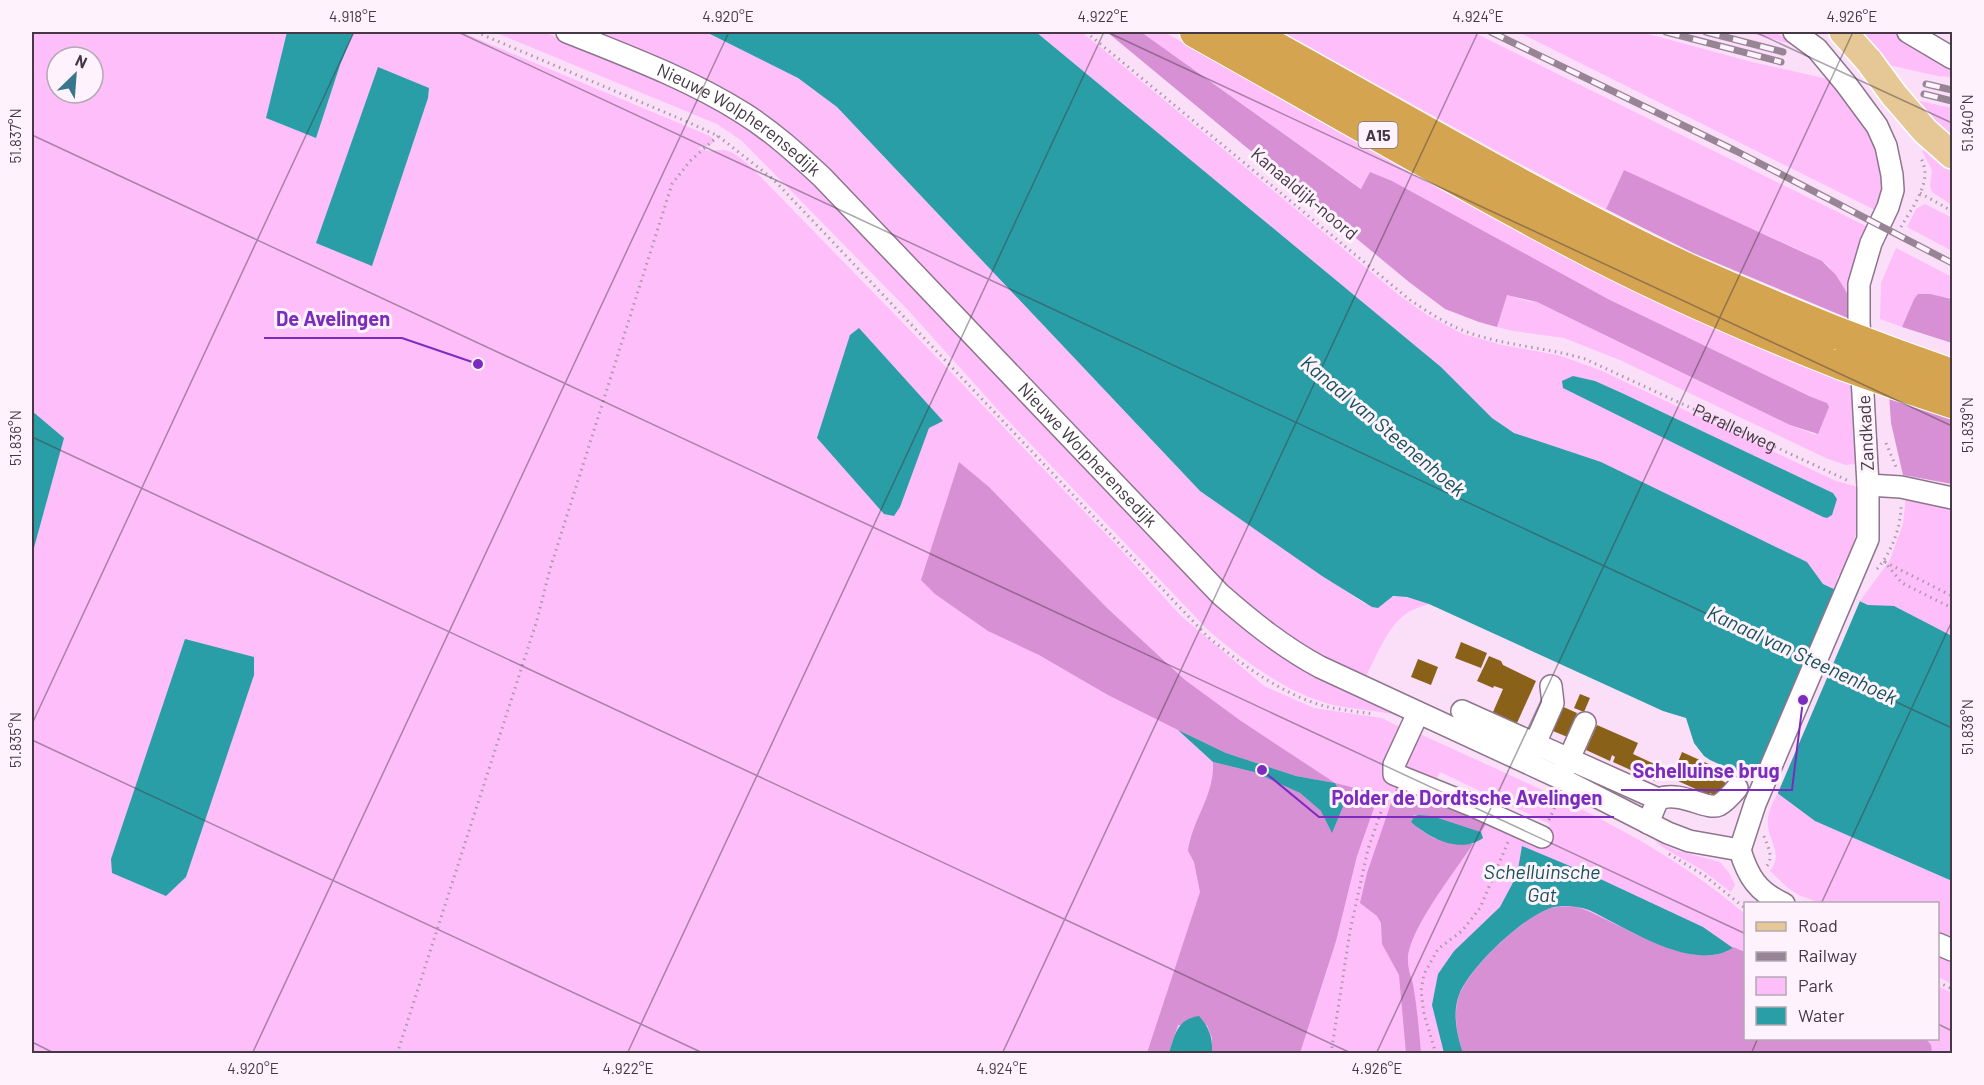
<svg xmlns="http://www.w3.org/2000/svg" width="1984" height="1085" font-family="Barlow,sans-serif">
<rect width="100%" height="100%" fill="#fbdff9"/>
<g fill="#fdbefa" fill-rule="evenodd">
<path d="M32,32H461L710,136L715,141L710,145L698,148C711,153 711,150 723,150C733,150 742,160 750,166L945,366L1123,552L1180,615L1264,686L1314,708L1382,718L1402,728L1385,778L1484,826L1490,818L1543,841L1550,824L1440,772L1433,786L1403,771L1420,734C1532,786 1651,833 1745,914L1746,1038H1938V986L1952,993V1053H32ZM57,57H93V93H57Z"/>
<path d="M494,32H544L690,93L739,120L822,188L1213,601L1256,638L1289,661L1400,714L1399,716C1375,709 1349,710 1326,703C1282,690 1242,659 1208,630L999,411L908,310L742,141L717,124Z"/>
<path d="M593,32H706L798,78L837,107L1200,491L1365,604C1394,595 1400,594 1429,604C1420,607 1410,610 1403,616C1385,631 1376,658 1365,678L1297,645L1228,592L837,180L781,126L741,98L724,88Z"/>
<path d="M1036,32H1082L1400,296L1427,315L1463,334L1502,345L1558,355L1600,370L1836,481L1858,487V528L1842,576L1838,575L1835,590L1823,584L1807,562L1514,433L1492,418L1441,367ZM1624,394L1833,493L1837,499L1827,518L1592,402Z"/>
<path d="M1141,32H1164L1419,175L1851,379L1855,464L1846,465L1828,459L1620,360L1564,338L1513,331L1497,327L1506,294L1526,301L1537,302L1790,425L1816,435L1827,403L1809,396L1608,299L1542,264L1362,189Z"/>
<path d="M1283,32H1473L1477,34L1868,227C1858,251 1850,271 1850,298L1828,265L1804,252L1673,194L1624,170L1606,209L1511,159Z"/>
<path d="M1518,32H1641L1752,62L1832,80L1850,104L1869,134L1879,156L1883,183L1882,198L1877,211Z"/>
<path d="M1746,32H1776L1793,44L1788,43Z"/>
<path d="M1860,32H1893L1902,38L1952,65V78L1943,76L1942,77L1884,64Z"/>
<path d="M1911,99L1952,108V141Z"/>
<path d="M1926,148L1952,171V205L1932,192L1930,186L1932,170L1922,151Z"/>
<path d="M1925,204L1952,218V251L1907,227L1916,209Z"/>
<path d="M1896,248L1952,277V299L1947,297L1914,299L1902,327L1880,319L1881,283Z"/>
<path d="M1906,497L1946,503L1952,516V636L1894,607H1874L1860,601L1890,560L1903,524Z"/>
<path d="M1778,792L1815,821L1952,881V941L1938,935V904L1821,903L1801,896L1789,889L1770,871C1785,851 1766,841 1768,820C1768,811 1774,801 1778,792Z"/>
<path d="M1654,840L1675,850L1720,862L1729,873L1735,885L1731,892L1702,870L1664,848Z"/>
<path d="M1938,954L1952,958V984L1938,977Z"/>
</g>
<g fill="#d790d4">
<path d="M1107,32H1141L1361,189L1370,172L1392,181L1608,299L1809,396L1827,403L1829,407L1818,434L1790,425L1537,302L1507,295L1497,327L1479,322L1445,309L1409,282Z"/>
<path d="M1624,170L1822,261L1836,275L1850,298V319L1693,253L1606,209Z"/>
<path d="M1918,294H1930L1952,299V343L1902,327L1914,299Z"/>
<path d="M1889,393L1952,415V484L1903,475L1891,423Z"/>
<path d="M959,462L989,487L1107,608L1185,680L1241,721L1335,783L1379,794L1357,856L1336,941L1300,1053H1212V1038L1207,1025H1178L1169,1053H1147L1200,892L1194,862L1188,851C1192,820 1215,795 1213,762L1254,772L1300,793L1321,811L1335,783L1296,776L1226,753L1178,730L1108,695L1039,655L988,631L935,594L921,580Z"/>
<path d="M1398,783L1490,818L1481,832L1432,816L1414,815L1411,822C1435,843 1444,842 1473,844C1456,870 1406,933 1408,961C1408,969 1411,977 1413,984C1417,1007 1419,1030 1421,1053H1406L1399,975L1382,944L1381,923L1377,916L1360,903L1367,873Z"/>
<path d="M1575,906C1617,920 1691,975 1733,948V947L1745,952L1746,1038L1926,1039L1931,1045L1932,1053L1463,1054C1458,1036 1453,1018 1458,999C1466,970 1520,920 1548,909C1556,906 1567,907 1575,906Z"/>
</g>
<g fill="#299ea6">
<path d="M287,32H354L340,65L316,138L266,118Z"/>
<path d="M706,32H1036L1441,367L1492,418L1514,433L1601,462L1807,562L1823,584L1868,605L1894,606L1952,636V881L1815,821L1756,777L1732,770L1710,760L1704,756L1694,743L1686,718L1663,711L1429,604L1407,597L1393,596L1378,608L1372,607L1322,576L1200,491L837,107L798,78Z"/>
<path d="M378,67L429,88L428,98L372,266L316,243Z"/>
<path d="M859,328L943,421L929,428L900,507L894,516L884,514L817,438L850,335Z"/>
<path d="M1573,376L1595,381L1624,394L1833,493L1837,499L1832,515L1827,518L1823,517L1563,388L1562,381Z"/>
<path d="M32,411L64,438L32,555Z"/>
<path d="M185,639L254,657V675L186,877L166,896L112,873L111,859Z"/>
<path d="M1178,730L1226,753L1296,776L1335,783L1344,804L1332,833L1321,811L1300,793L1254,772L1213,762Z"/>
<path d="M1419,815L1432,816L1481,832L1483,838C1461,854 1430,839 1411,822L1414,816Z"/>
<path d="M1522,846L1596,877L1703,927L1733,948C1692,973 1627,928 1589,910C1576,906 1561,904 1548,909C1520,920 1470,967 1459,995C1452,1013 1457,1035 1463,1053H1444L1432,1005L1438,974L1454,951L1500,907L1517,875Z"/>
<path d="M1199,1016C1209,1027 1213,1038 1212,1053H1169C1175,1035 1177,1019 1199,1016Z"/>
</g>
<path fill="#fbdff9" d="M1835,590L1860,601L1777,795L1754,779Z"/>
<g fill="#896118">
<path d="M1461,642L1487,653L1481,668L1455,658Z"/>
<path d="M1489,656L1501,661L1503,665L1536,681L1517,723L1493,712L1503,689L1494,686L1493,688L1477,681Z"/>
<path d="M1418,659L1438,667L1431,685L1411,677Z"/>
<path d="M1580,694L1590,698L1584,712L1574,708Z"/>
<path d="M1559,705L1577,713L1573,723L1576,724L1570,738L1548,729Z"/>
<path d="M1597,725L1638,743L1633,754L1661,767L1655,781L1613,762L1615,757L1612,755L1610,761L1586,750Z"/>
<path d="M1682,752L1713,766L1710,774L1726,783L1720,798L1710,793L1709,795L1678,781L1685,764L1678,762Z"/>
</g>
<g fill="none" stroke-linecap="round" stroke-linejoin="round">
<g stroke="#8d758c" stroke-width="24">
<g id="minor">
<path id="s2" d="M567,32C627,56 689,79 743,113C772,131 797,154 822,177L1220,594C1252,622 1283,647 1320,667L1560,778L1668,833L1689,841L1740,850C1748,877 1758,892 1784,904"/>
<path d="M1794,32L1817,49"/>
<path d="M1908,32L1952,58"/>
<path d="M1868,485L1901,487L1952,498"/>
<path d="M1462,711L1658,799L1648,823"/>
<path d="M1418,713L1394,765V774L1471,805L1542,837"/>
<path d="M1530,755L1553,703L1551,686"/>
<path d="M1564,770L1585,723"/>
<path d="M1658,799C1681,790 1707,811 1719,805C1726,801 1732,794 1737,788"/>
<path d="M1740,850L1755,804L1868,539V485L1859,322V284L1871,243L1888,207L1893,190L1892,175L1886,146L1877,126L1846,84"/>
<path d="M1938,944L1952,950"/>
</g>
</g>
<g stroke="#fff" stroke-width="30">
<g id="major">
<path d="M1843,32L1869,61"/>
<path d="M1894,95L1925,131L1952,155"/>
</g>
</g>
<g stroke="#fff" stroke-width="34">
<g id="highway">
<path d="M1196,32C1320,101 1443,174 1569,240C1657,287 1749,327 1842,364"/>
<path d="M1247,32C1386,109 1522,190 1665,259C1722,286 1781,310 1840,334"/>
<path d="M1893,354L1952,375"/>
<path d="M1895,383L1952,402"/>
</g>
</g>
<g stroke="#ac98ab" stroke-width="3" stroke-dasharray="1.5 4.5" stroke-linecap="butt">
<path d="M476,32L690,123L718,136L773,179L1208,637C1243,665 1284,696 1328,707C1343,710 1359,712 1374,714"/>
<path id="s1" d="M1086,32L1410,300C1428,312 1446,324 1467,332C1505,346 1546,347 1585,359L1849,481"/>
<path d="M1920,193L1952,211"/>
<path d="M1901,227C1912,207 1935,180 1920,157"/>
<path d="M1886,443L1896,467"/>
<path d="M1884,561L1902,583L1952,608"/>
<path d="M1885,562L1952,596"/>
<path d="M1877,569C1891,553 1901,528 1901,506"/>
<path d="M1549,820L1560,796"/>
<path d="M1764,836C1768,848 1775,858 1765,868"/>
<path d="M1669,854L1705,876L1746,909"/>
<path d="M1938,982L1952,989"/>
<path d="M397,1054L537,620L550,569L672,184L690,161L718,136"/>
<path d="M1331,1054L1350,931L1368,849L1388,792"/>
<path d="M1436,1054L1424,1014L1421,991L1424,974L1438,949L1462,931L1480,908L1508,842"/>
</g>
<use href="#minor" stroke="#fff" stroke-width="21"/>
<use href="#major" stroke="#e6c897" stroke-width="27"/>
<use href="#highway" stroke="#d5a451" stroke-width="32"/>
<g stroke="#978596" stroke-width="7">
<g id="rail">
<path d="M1491,32L1736,151L1952,263"/>
<path d="M1666,32L1781,62"/>
<path d="M1706,32L1783,52"/>
<path d="M1926,84L1952,90"/>
<path d="M1924,94L1952,101"/>
</g>
</g>
<use href="#rail" stroke="#fef2fd" stroke-width="4.5" stroke-dasharray="14" stroke-linecap="butt"/>
<g stroke="#8d758c" stroke-width="24" stroke-linecap="butt">
<path id="minor-bridge" d="M1817,49L1846,84"/>
</g>
<g stroke="#fff" stroke-width="30" stroke-linecap="butt">
<path id="major-bridge" d="M1869,61L1894,95"/>
</g>
<g stroke="#fff" stroke-width="34" stroke-linecap="butt">
<g id="highway-bridge">
<path d="M1840,334L1893,354"/>
<path d="M1842,364L1895,383"/>
</g>
</g>
<use href="#minor-bridge" stroke="#fff" stroke-width="21"/>
<use href="#major-bridge" stroke="#e6c897" stroke-width="27"/>
<use href="#highway-bridge" stroke="#d5a451" stroke-width="32"/>
</g>
<path fill="none" stroke="#433843" stroke-width="1.5" stroke-opacity="0.45" d="M458,32L1952,728M1107,32L1952,426M1755,32L1952,123M32,135L1746,934M32,437L1353,1054M32,724L354,32M32,740L705,1054M1821,904L1952,621M1938,1024L1952,1031M32,1042L56,1054M252,1054L729,32M627,1054L1104,32M1002,1054L1478,32M1376,1054L1853,32M1751,1054L1758,1038"/>
<g text-anchor="middle" stroke-width="6" stroke-linejoin="round" paint-order="stroke">
<rect fill="#fef2fd" stroke="#7b707b" stroke-width="1.5" x="1358.5" y="122" width="39" height="26" rx="4.5"/>
<g font-size="16" font-weight="bold" fill="#433843">
<text x="1378" y="141">A15</text>
</g>
<g font-size="18" fill="#433843" stroke="#fef2fd">
<text dy="6" stroke="none"><textPath href="#s2" startOffset="194">Nieuwe Wolpherensedijk</textPath></text>
<text transform="translate(1304 194) rotate(40)" y="6">Kanaaldijk-noord</text>
<text dy="6" stroke="none"><textPath href="#s1" startOffset="772">Parallelweg</textPath></text>
<text transform="translate(1866 433) rotate(-93)" y="6">Zandkade</text>
<text dy="6" stroke="none"><textPath href="#s2" startOffset="680">Nieuwe Wolpherensedijk</textPath></text>
</g>
<g font-size="20" font-style="italic" fill="#135257" stroke="#fef2fd">
<text transform="translate(1383 426) rotate(40)" y="7">Kanaal van Steenenhoek</text>
<text transform="translate(1802 655) rotate(25)" y="7">Kanaal van Steenenhoek</text>
<text x="1542" y="879">Schelluinsche<tspan x="1542" dy="23">Gat</tspan></text>
</g>
</g>
<path fill="none" stroke="#7b2cbf" stroke-width="2" d="M478 364L402 338H264M1803 700L1792 790H1621M1262 770L1319 817H1614"/>
<g fill="#7b2cbf" stroke="#fef2fd" stroke-width="2">
<circle cx="478" cy="364" r="6"/>
<circle cx="1803" cy="700" r="6"/>
<circle cx="1262" cy="770" r="6"/>
</g>
<g font-size="20" text-anchor="middle" font-weight="bold" fill="#7b2cbf" stroke="#fef2fd" stroke-width="6" stroke-linejoin="round" paint-order="stroke">
<text x="333" y="326">De Avelingen</text>
<text x="1706" y="778">Schelluinse brug</text>
<text x="1467" y="805">Polder de Dordtsche Avelingen</text>
</g>
<rect width="1984" height="1085" fill="none" stroke="#fef2fd" stroke-width="66"/>
<rect x="1744" y="902" width="195" height="138" fill="#fef2fd" stroke="#b3a8b3" stroke-width="1.5"/>
<rect x="1756" y="922" width="30" height="9" fill="#e6c897" stroke="#b3a8b3" stroke-width="1.5"/>
<text x="1798" y="932" font-size="18" fill="#433843">Road</text>
<rect x="1756" y="952" width="30" height="9" fill="#978596" stroke="#b3a8b3" stroke-width="1.5"/>
<text x="1798" y="962" font-size="18" fill="#433843">Railway</text>
<rect x="1756" y="977" width="30" height="18" fill="#fdbefa" stroke="#b3a8b3" stroke-width="1.5"/>
<text x="1798" y="992" font-size="18" fill="#433843">Park</text>
<rect x="1756" y="1007" width="30" height="18" fill="#299ea6" stroke="#b3a8b3" stroke-width="1.5"/>
<text x="1798" y="1022" font-size="18" fill="#433843">Water</text>
<g transform="translate(75 75) rotate(25)"><circle r="28" fill="#fef2fd" stroke="#b3a8b3" stroke-width="1.5"/>
<path d="M0-4.5L10 22L0 15L-10 22Z" fill="#38768c"/>
<text y="-9" font-size="16" font-weight="bold" text-anchor="middle" fill="#433843">N</text>
</g>
<rect x="33" y="33" width="1918" height="1019" fill="none" stroke="#433843" stroke-width="2"/>
<g font-size="15" text-anchor="middle" fill="#433843">
<text x="353" y="22">4.918°E</text>
<text x="728" y="22">4.920°E</text>
<text x="1103" y="22">4.922°E</text>
<text x="1478" y="22">4.924°E</text>
<text x="1852" y="22">4.926°E</text>
<text transform="translate(1968 123) rotate(-90)" y="5">51.840°N</text>
<text transform="translate(16 136) rotate(-90)" y="5">51.837°N</text>
<text transform="translate(1968 425) rotate(-90)" y="5">51.839°N</text>
<text transform="translate(16 438) rotate(-90)" y="5">51.836°N</text>
<text transform="translate(1968 727) rotate(-90)" y="5">51.838°N</text>
<text transform="translate(16 740) rotate(-90)" y="5">51.835°N</text>
<text x="253" y="1074">4.920°E</text>
<text x="628" y="1074">4.922°E</text>
<text x="1002" y="1074">4.924°E</text>
<text x="1377" y="1074">4.926°E</text>
</g>
</svg>
